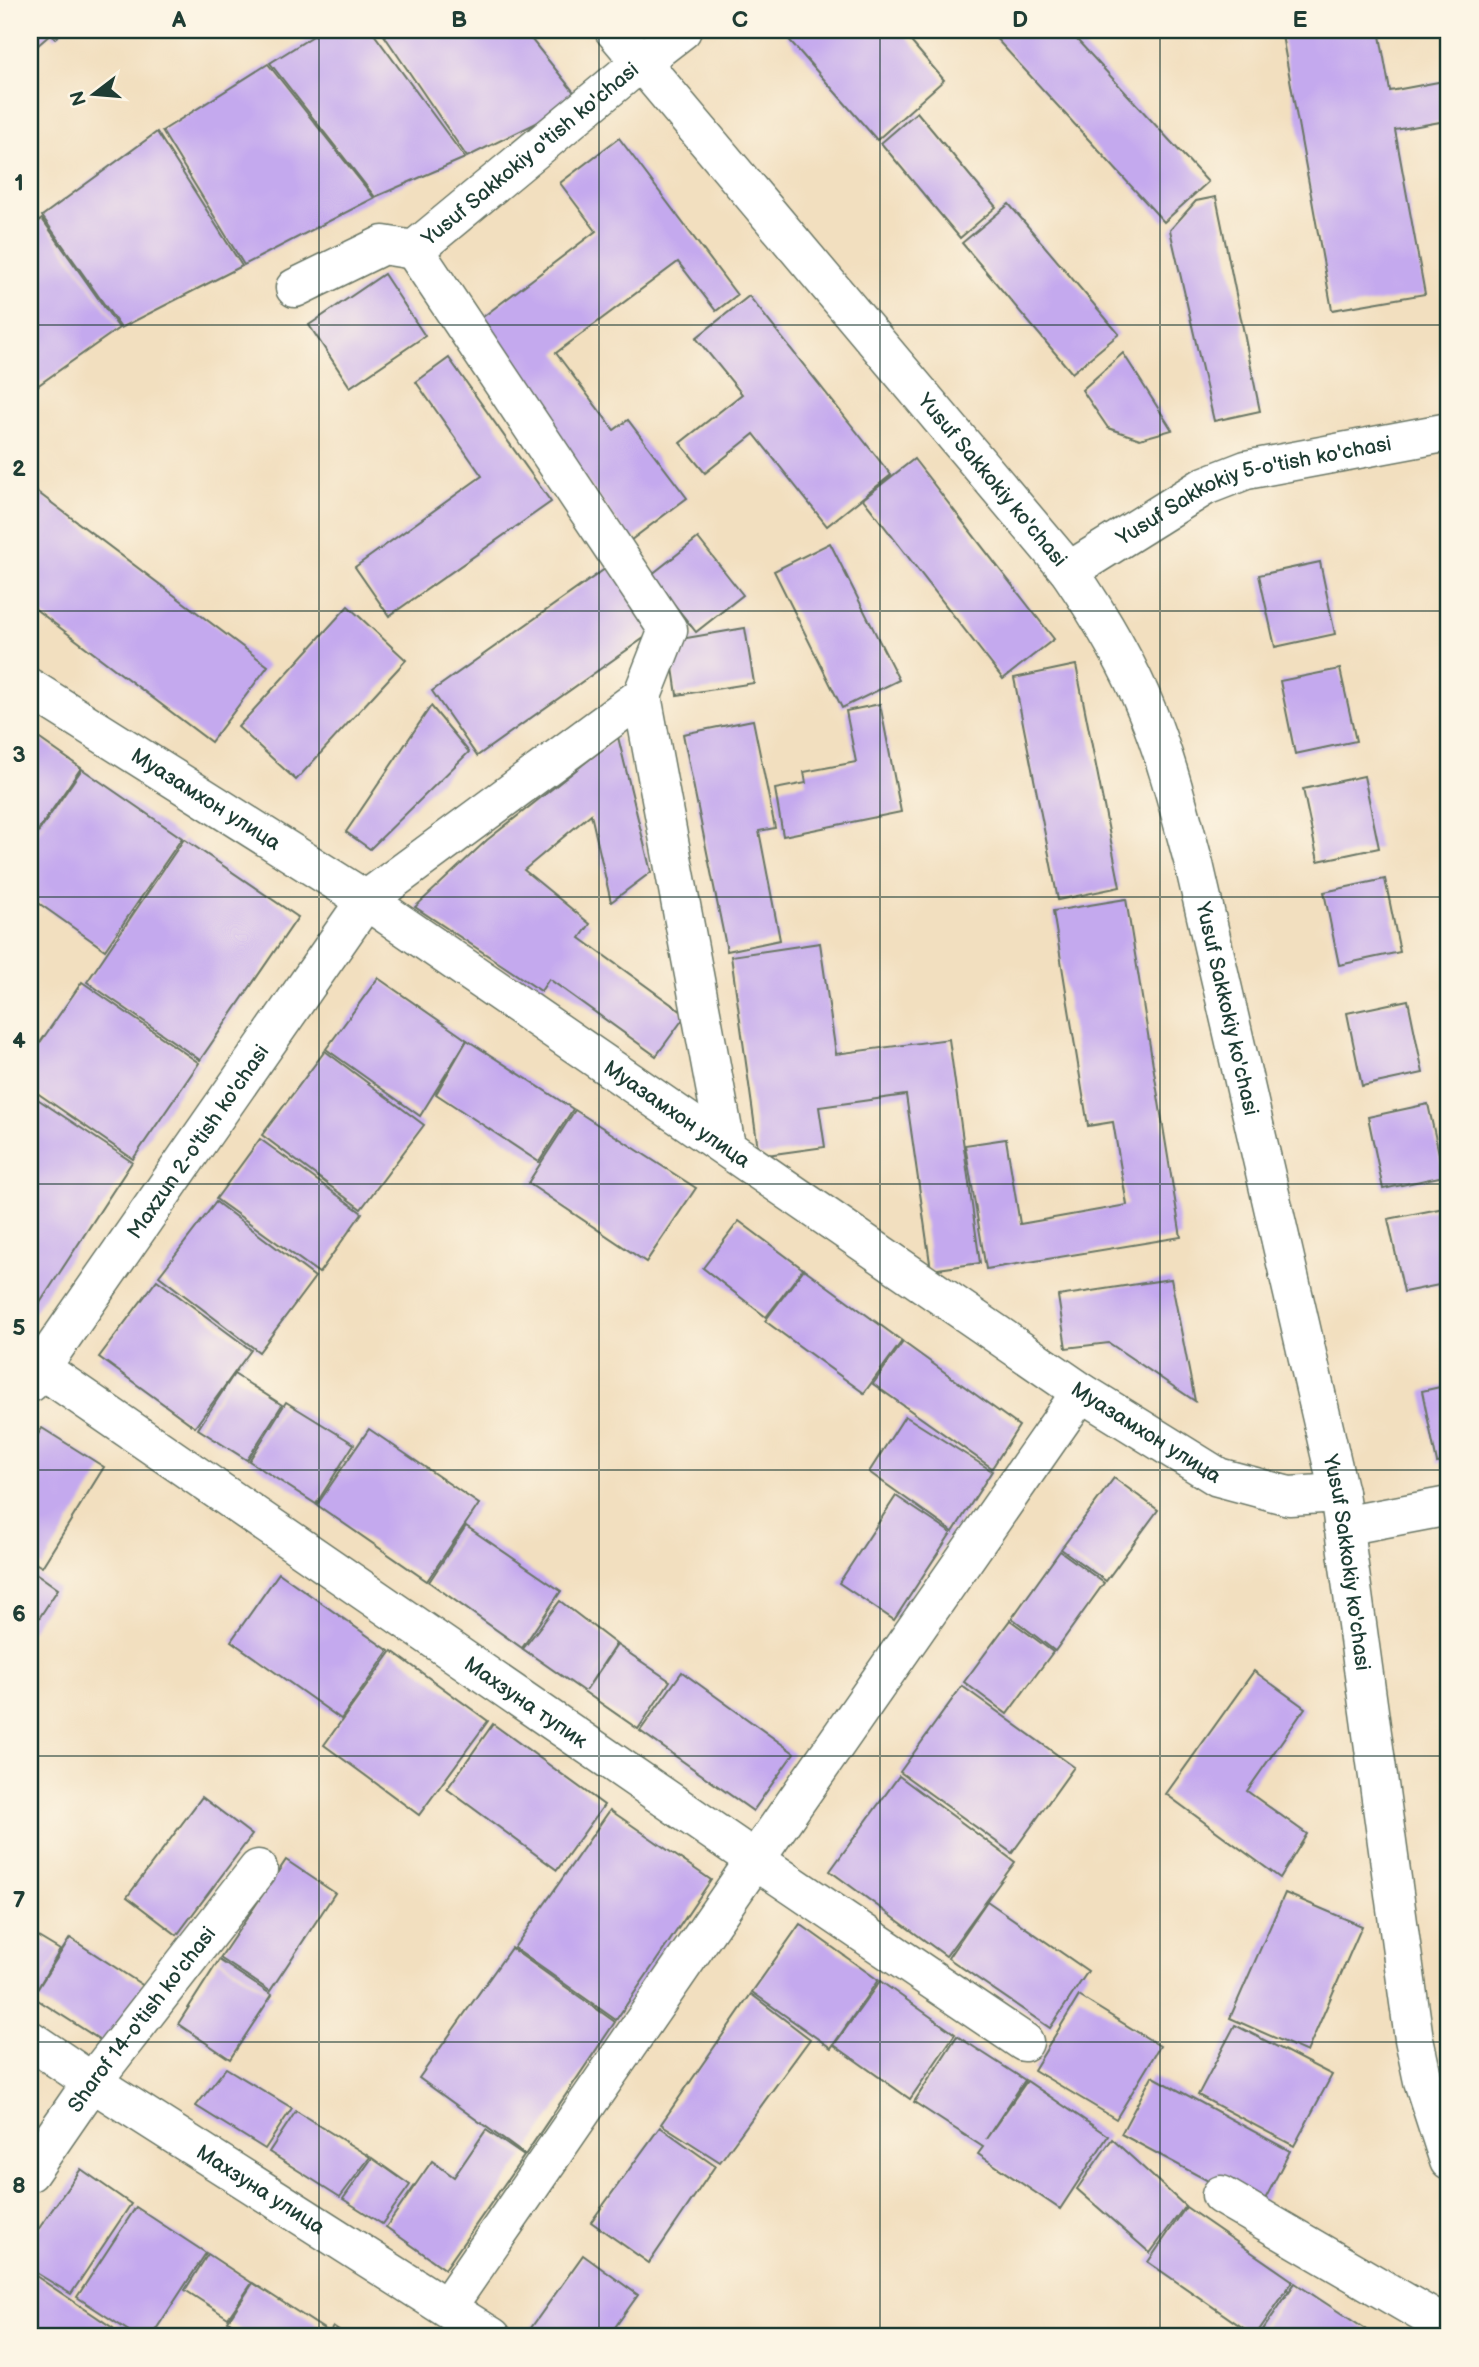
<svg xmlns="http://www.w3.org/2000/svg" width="1479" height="2367" font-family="'Balsamiq Sans',sans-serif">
<rect width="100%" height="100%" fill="#fcf5e5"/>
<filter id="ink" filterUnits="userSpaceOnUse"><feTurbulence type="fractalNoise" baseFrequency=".0143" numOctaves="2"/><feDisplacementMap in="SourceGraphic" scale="14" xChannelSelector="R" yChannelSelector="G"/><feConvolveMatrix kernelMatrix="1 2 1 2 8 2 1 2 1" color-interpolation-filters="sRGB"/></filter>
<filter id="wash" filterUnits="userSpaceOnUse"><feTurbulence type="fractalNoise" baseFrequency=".00686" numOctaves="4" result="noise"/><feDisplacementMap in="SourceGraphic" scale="28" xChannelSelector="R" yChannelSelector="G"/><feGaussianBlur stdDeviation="1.57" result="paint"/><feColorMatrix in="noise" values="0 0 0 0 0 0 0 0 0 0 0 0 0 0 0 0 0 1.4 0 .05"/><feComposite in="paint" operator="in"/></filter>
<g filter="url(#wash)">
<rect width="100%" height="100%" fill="#f2dfbf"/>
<g id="blocks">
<g fill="#c4a9ee">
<path d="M30,30H47L51,34L30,52Z"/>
<path d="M49,30H65L55,38Z"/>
<path d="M323,30H371L465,158L375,197L270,63Z"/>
<path d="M383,30H524L581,101L467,157L381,31Z"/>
<path d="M793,30H901L944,80L877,140L786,36Z"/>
<path d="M999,30H1068L1208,182L1164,222L993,35Z"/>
<path d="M1281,30H1379L1390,91L1449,80V129L1446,121L1395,130L1425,294L1332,310Z"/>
<path d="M268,64L374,198L244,265L162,131Z"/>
<path d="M917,112L996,207L960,238L881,143Z"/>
<path d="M157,132L242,266L121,328L42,216Z"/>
<path d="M619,138L737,295L716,311L678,262L556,353L614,430L628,420L687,498L631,540L471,326L596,231L560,183Z"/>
<path d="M1216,197L1260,411L1214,421L1170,230L1196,201Z"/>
<path d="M1009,204L1119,334L1072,373L962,243Z"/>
<path d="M42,219L119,328L30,391V228Z"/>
<path d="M384,274L425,336L350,387L309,325Z"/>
<path d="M749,296L891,475L827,526L754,434L705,473L680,443L742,394L696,338Z"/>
<path d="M1123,353L1172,430L1140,439L1108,428L1082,390Z"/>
<path d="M449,358L551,502L389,616L355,567L482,476L416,382Z"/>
<path d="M914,459L1054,639L1003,679L863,499Z"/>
<path d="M32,488L268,666L211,742L30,605V491Z"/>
<path d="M698,538L743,595L696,632L651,575Z"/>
<path d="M830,543L899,680L842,708L774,571Z"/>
<path d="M1320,562L1335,634L1275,647L1259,575Z"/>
<path d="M612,564L658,628L477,756L432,691Z"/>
<path d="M348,606L406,660L296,780L238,727Z"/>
<path d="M745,628L754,683L677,695L669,641Z"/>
<path d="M1076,665L1120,887L1058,900L1014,678Z"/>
<path d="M1340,669L1356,741L1295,754L1280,681Z"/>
<path d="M880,704L901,812L783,836L775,789L806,783L804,772L856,762L846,711Z"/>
<path d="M431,706L469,752L370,849L346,832Z"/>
<path d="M753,720L775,828L759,831L780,940L727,951L683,734Z"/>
<path d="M30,732L81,768L30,842Z"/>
<path d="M618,737L651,872L611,902L591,814L524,870L590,924L580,938L686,1015L656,1056L549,979L541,991L415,907L487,840Z"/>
<path d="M82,769L182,838L105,950L30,897V844Z"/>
<path d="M1364,776L1379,848L1318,861L1303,789Z"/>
<path d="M184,839L298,917L200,1060L87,982Z"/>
<path d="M1385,879L1400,952L1339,965L1324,892Z"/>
<path d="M1126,899L1181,1237L986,1269L965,1145L1006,1139L1020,1224L1127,1205L1113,1122L1088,1126L1053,911Z"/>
<path d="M820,943L836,1054L949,1039L980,1263L931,1270L906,1095L819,1107L825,1147L759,1156L731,956Z"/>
<path d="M378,978L467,1040L420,1116L326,1049Z"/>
<path d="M82,982L199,1063L133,1159L30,1088V1057Z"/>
<path d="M1408,1000L1423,1073L1362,1086L1347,1013Z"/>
<path d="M467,1040L573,1109L539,1162L436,1094Z"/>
<path d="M325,1051L424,1125L361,1209L262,1135Z"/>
<path d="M30,1094L132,1162L30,1318Z"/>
<path d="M1428,1104L1444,1176L1383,1189L1368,1117Z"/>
<path d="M575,1110L696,1188L646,1262L528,1183Z"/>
<path d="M260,1139L362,1213L319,1273L216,1199Z"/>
<path d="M216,1202L315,1277L259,1352L159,1276Z"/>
<path d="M1449,1207V1283L1404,1292L1388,1219Z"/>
<path d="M739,1221L803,1269L766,1317L703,1268Z"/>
<path d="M804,1269L902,1341L864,1393L765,1321Z"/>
<path d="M1171,1279L1195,1401L1109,1343L1066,1348L1058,1296Z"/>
<path d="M157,1280L251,1350L195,1427L99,1357Z"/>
<path d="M903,1342L1019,1426L992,1468L873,1384Z"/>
<path d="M234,1374L282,1405L247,1460L198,1429Z"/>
<path d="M1449,1385V1461L1437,1463L1422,1391Z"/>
<path d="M286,1402L354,1444L316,1504L249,1461Z"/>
<path d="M905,1416L992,1471L953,1532L869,1472Z"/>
<path d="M42,1428L104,1467L42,1567L30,1560V1447Z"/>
<path d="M369,1429L479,1504L427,1581L317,1505Z"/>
<path d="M1114,1478L1158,1510L1106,1581L1061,1549Z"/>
<path d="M896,1496L951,1533L894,1620L839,1583Z"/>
<path d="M466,1526L561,1591L522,1648L429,1582Z"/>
<path d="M1060,1551L1104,1583L1055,1651L1012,1618Z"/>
<path d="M1449,1564V1604H1448L1442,1565Z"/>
<path d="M30,1569L58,1589L30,1632Z"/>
<path d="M279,1573L389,1651L341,1719L231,1641Z"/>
<path d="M560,1601L616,1644L586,1690L617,1645L670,1681L638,1729L523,1649Z"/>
<path d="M1010,1620L1053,1652L1007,1714L964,1682Z"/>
<path d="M392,1651L488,1721L419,1815L324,1745Z"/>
<path d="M1254,1671L1305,1708L1247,1791L1307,1834L1280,1878L1166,1794Z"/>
<path d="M682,1672L794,1753L753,1811L640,1731Z"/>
<path d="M962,1686L1074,1767L1012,1853L900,1772Z"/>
<path d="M493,1724L604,1805L557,1870L447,1789Z"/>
<path d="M899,1776L1015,1862L946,1956L830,1871Z"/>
<path d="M202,1797L252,1835L177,1935L127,1897Z"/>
<path d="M610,1810L711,1880L616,2020L514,1948Z"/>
<path d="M286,1860L335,1893L270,1991L220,1958Z"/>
<path d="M1285,1893L1362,1926L1307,2052L1230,2018Z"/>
<path d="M987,1901L1088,1971L1050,2028L948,1958Z"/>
<path d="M800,1924L878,1980L831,2048L752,1992Z"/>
<path d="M30,1932L60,1950L35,1993L70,1938L150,1990L113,2048L30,1995Z"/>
<path d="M511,1948L615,2022L525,2155L419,2078Z"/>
<path d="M219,1960L272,1995L230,2059L178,2024Z"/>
<path d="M880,1981L955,2034L910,2099L834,2045Z"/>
<path d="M751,1994L810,2039L720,2162L661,2124Z"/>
<path d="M1079,1996L1160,2046L1116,2119L1034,2070Z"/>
<path d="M1235,2025L1332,2075L1294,2146L1198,2095Z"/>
<path d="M957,2036L1025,2080L986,2139L1027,2081L1108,2136L1060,2209L978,2154L983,2147L914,2102Z"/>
<path d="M226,2068L292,2108L265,2149L196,2106Z"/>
<path d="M1152,2076L1290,2151L1260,2209L1121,2134Z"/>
<path d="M296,2111L370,2157L340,2197L269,2152Z"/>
<path d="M660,2127L715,2166L649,2263L591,2222Z"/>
<path d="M486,2130L524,2156L445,2269L386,2227L432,2161L454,2177Z"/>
<path d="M1112,2139L1185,2206L1150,2253L1077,2189Z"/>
<path d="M372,2158L410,2185L382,2224L343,2199Z"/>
<path d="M81,2169L131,2204L71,2294L30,2269V2241Z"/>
<path d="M136,2207L206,2253L151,2337H138L77,2297Z"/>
<path d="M1186,2207L1293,2281L1255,2336L1148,2262Z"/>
<path d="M208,2254L252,2283L228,2318L185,2290Z"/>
<path d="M583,2255L638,2295L608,2337H530L526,2335Z"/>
<path d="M30,2272L113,2328L106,2337H30Z"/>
<path d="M253,2283L327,2331L322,2337H252L228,2321Z"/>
<path d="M1295,2283L1377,2337H1258Z"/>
<path d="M333,2327L348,2337H326Z"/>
</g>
</g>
</g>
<g filter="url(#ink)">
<use href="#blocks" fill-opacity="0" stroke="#697665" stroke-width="2"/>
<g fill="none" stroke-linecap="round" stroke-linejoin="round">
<g stroke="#697665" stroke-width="41">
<g id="minor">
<path d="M414,250L668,630L642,696L726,1146"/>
<path id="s1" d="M295,288L383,245L414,250L642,61L682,30"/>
<path id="s2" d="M1069,571L1205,486L1246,470L1449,432"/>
<path id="s3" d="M30,688L366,900L1081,1392L1218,1477L1289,1496L1339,1493"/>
<path id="s4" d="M30,1361L755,1860L1024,2042"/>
<path id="s5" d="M30,1383L366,900L642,696"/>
<path d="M1343,1526L1449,1506"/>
<path id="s6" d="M30,2040L92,2082L492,2337"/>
<path id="s7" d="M30,2172L92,2082L258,1869"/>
<path d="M1221,2195L1442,2324L1449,2323"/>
<path d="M447,2307L755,1860L1081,1392"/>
</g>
</g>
<g stroke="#697665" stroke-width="41">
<g id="major">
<path id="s8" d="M614,30L1069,571C1099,615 1127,661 1147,711C1167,760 1180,813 1194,864L1339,1493L1414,2039L1423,2081L1449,2161"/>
</g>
</g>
<use href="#minor" stroke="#fff" stroke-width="38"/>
<use href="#major" stroke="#fff" stroke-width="38"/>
</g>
</g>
<path fill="none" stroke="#1f3d34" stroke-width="2" stroke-opacity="0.55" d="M319,30V2337M599,30V2337M880,30V2337M1160,30V2337M30,325H1449M30,611H1449M30,897H1449M30,1184H1449M30,1470H1449M30,1756H1449M30,2042H1449"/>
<g text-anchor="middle" stroke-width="5" stroke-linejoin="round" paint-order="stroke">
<g font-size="21" fill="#1f3d34" stroke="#fcf5e5">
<text dy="7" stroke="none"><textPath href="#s1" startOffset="280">Yusuf Sakkokiy o'tish ko'chasi</textPath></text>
<text dy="7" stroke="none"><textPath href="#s8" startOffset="588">Yusuf Sakkokiy ko'chasi</textPath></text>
<text dy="7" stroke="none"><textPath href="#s2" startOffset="205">Yusuf Sakkokiy 5-o'tish ko'chasi</textPath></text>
<text dy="7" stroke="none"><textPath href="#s3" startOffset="208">Муазамхон улица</textPath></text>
<text dy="7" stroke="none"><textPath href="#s8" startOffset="1176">Yusuf Sakkokiy ko'chasi</textPath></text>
<text dy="7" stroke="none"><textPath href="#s3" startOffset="775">Муазамхон улица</textPath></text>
<text dy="7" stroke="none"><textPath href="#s5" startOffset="294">Maxzun 2-o'tish ko'chasi</textPath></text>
<text dy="7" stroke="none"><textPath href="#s3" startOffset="1342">Муазамхон улица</textPath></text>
<text dy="7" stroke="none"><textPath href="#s8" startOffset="1743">Yusuf Sakkokiy ko'chasi</textPath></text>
<text dy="7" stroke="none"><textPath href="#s4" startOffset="602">Махзуна тупик</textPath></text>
<text dy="7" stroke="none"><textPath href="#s7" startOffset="189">Sharof 14-o'tish ko'chasi</textPath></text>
<text dy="7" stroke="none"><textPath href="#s6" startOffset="275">Махзуна улица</textPath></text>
</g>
</g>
<rect width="1479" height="2367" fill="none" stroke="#fcf5e5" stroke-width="77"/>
<g transform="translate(94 94) rotate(254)" stroke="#fcf5e5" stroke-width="5" paint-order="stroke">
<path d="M0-5L12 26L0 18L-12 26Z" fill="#1f3d34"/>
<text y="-10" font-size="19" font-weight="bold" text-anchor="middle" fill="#1f3d34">N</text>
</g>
<rect x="38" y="38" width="1402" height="2290" fill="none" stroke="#1f3d34" stroke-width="2.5"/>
<g font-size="23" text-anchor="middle" font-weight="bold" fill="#1f3d34">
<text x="179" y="27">A</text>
<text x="459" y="27">B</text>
<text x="740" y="27">C</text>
<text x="1020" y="27">D</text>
<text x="1300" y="27">E</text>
<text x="19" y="190">1</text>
<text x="19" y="476">2</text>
<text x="19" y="762">3</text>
<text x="19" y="1048">4</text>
<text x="19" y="1335">5</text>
<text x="19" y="1621">6</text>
<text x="19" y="1907">7</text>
<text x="19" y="2193">8</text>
</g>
</svg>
